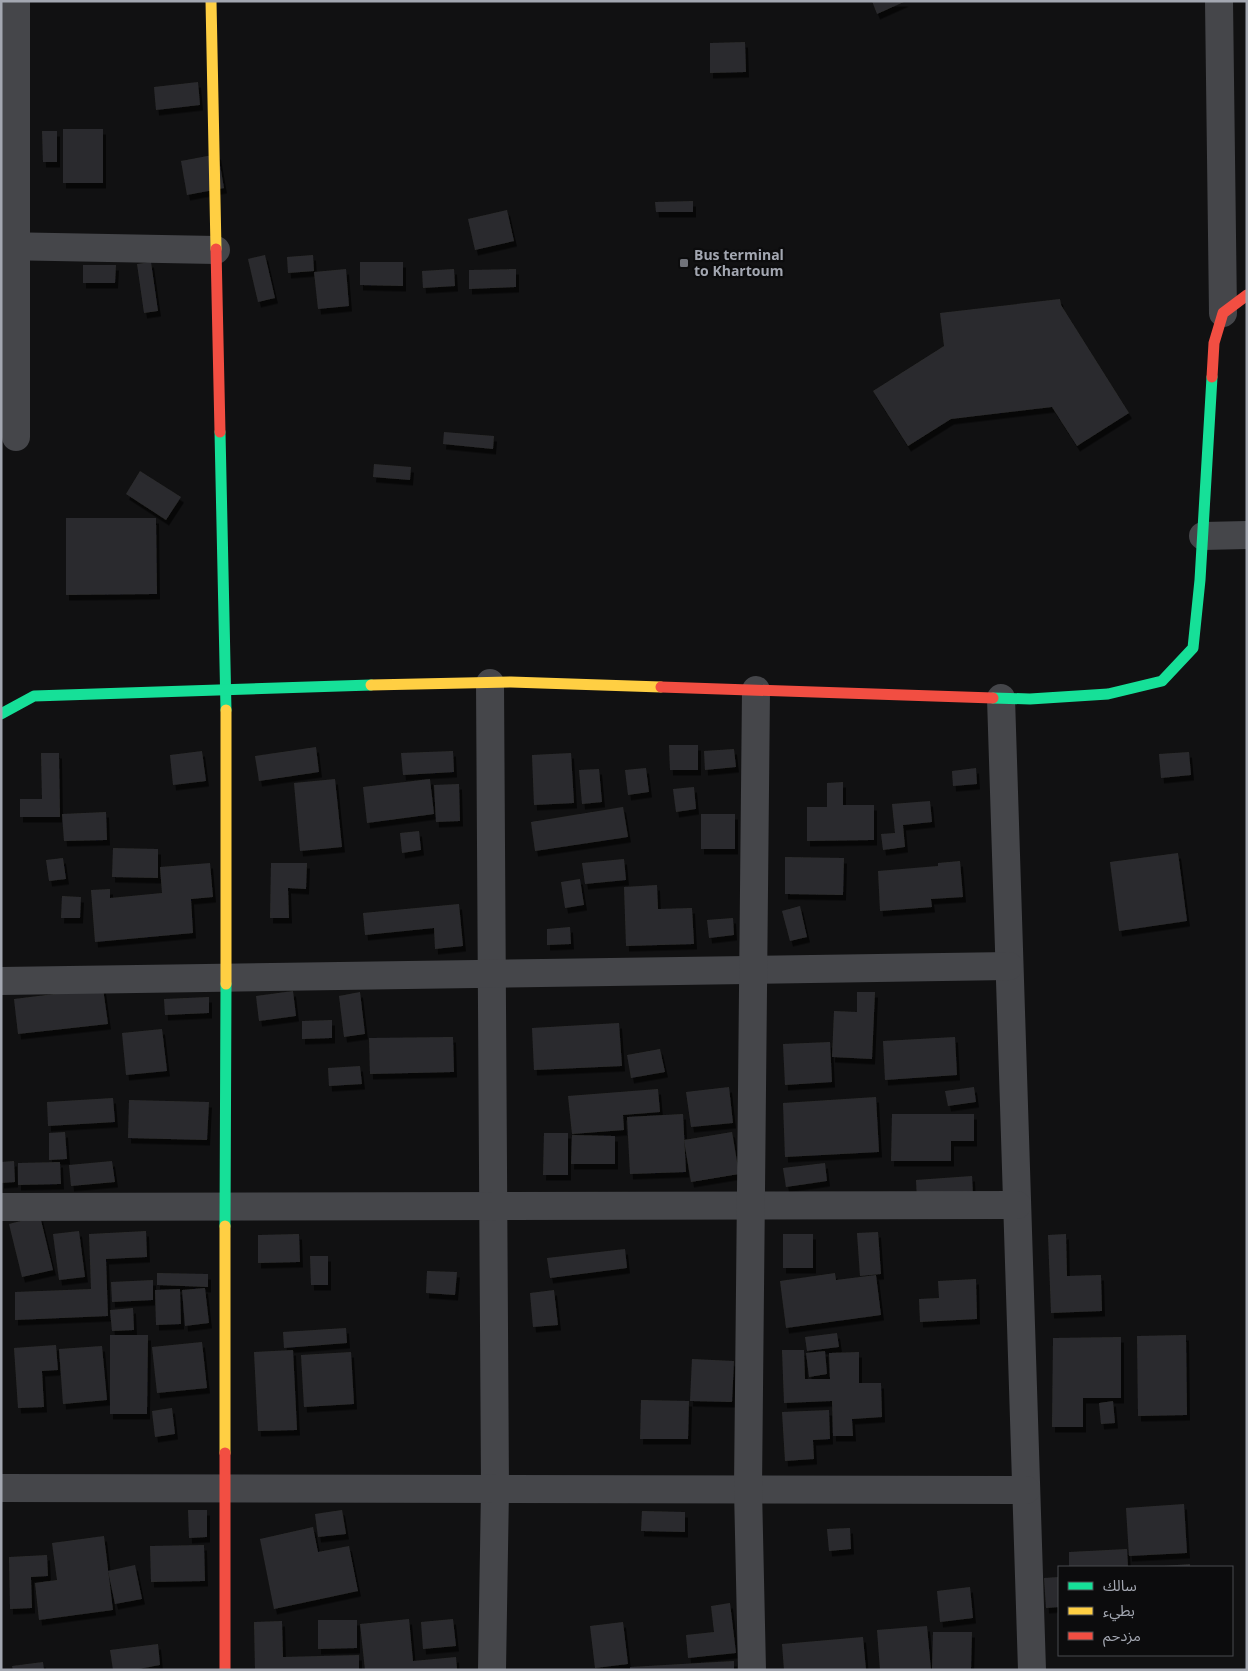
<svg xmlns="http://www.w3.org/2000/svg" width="1248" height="1671" font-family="'Open Sans','Noto Sans Arabic',sans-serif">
<defs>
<filter id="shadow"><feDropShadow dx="3" dy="5.5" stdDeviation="0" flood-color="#0009"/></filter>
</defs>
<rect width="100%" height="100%" fill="#111112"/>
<g fill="#2c2c2d" filter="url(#shadow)">
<path d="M872,1H906L877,14Z"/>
<path d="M745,42L746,72L710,73V43Z"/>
<path d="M198,82L200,105L156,110L154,87Z"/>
<rect x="63" y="129" width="40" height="54"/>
<path d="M42,131H57V162H43Z"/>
<path d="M218,154L224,188L187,195L181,161Z"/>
<path d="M693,201V212H656L655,202Z"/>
<path d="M507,210L514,241L475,250L468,219Z"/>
<path d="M265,255L275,298L258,302L248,259Z"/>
<path d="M313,255L314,271L288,273L287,257Z"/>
<path d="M151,262L158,311L144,313L137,264Z"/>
<path d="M360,262H403V286L360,285Z"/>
<path d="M83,265H116L115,283H83Z"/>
<path d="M346,269L349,306L318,309L314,272Z"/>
<path d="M454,269L455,286L423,288L422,271Z"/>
<path d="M516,269V287L469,289V270Z"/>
<path d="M1060,299L1061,305L1129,413L1077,446L1052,407L951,419L908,446L873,391L944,346L940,313Z"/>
<path d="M444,432L494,436L493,449L443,444Z"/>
<path d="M374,464L411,467L410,480L373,477Z"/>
<path d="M140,471L181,497L166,520L126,494Z"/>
<path d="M66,518H156L157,594L66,595Z"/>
<path d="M669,745H698V770H670Z"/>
<path d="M316,747L319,772L259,781L255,756Z"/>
<path d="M734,749L736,767L705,770L704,751Z"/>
<path d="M202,751L206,781L173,785L170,755Z"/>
<path d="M453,751L454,772L403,775L401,753Z"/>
<path d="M1189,752L1191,775L1161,778L1159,754Z"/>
<path d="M41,753H59L60,817H20V799H42Z"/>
<path d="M571,753L574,803L534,805L532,755Z"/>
<path d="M646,768L649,792L628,795L625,770Z"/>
<path d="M976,768L977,784L953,786L952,771Z"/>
<path d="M599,769L602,802L582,804L579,770Z"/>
<path d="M335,779L342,847L300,851L294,783Z"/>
<path d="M430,779L434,814L367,823L363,787Z"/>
<path d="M843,782V805H874V840L807,841V807H827V783Z"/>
<path d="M459,784L460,821L436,822L434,785Z"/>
<path d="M694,787L696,809L676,812L673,789Z"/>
<path d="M930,801L932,822L903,825L905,847L883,850L881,834L895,833L892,804Z"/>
<path d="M623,807L628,837L535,851L531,822Z"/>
<path d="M106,812L107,840L64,841L62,814Z"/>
<rect x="701" y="814" width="34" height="35"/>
<path d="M419,831L421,850L402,853L400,833Z"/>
<path d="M113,848L158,849V878L112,877Z"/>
<path d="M1178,853L1187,921L1119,931L1110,862Z"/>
<path d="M785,857L844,858L843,895L785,894Z"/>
<path d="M63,858L66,879L49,881L46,860Z"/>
<path d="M624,859L626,880L585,884L582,863Z"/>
<path d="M960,861L963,897L931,899L932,907L880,911L878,871L938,866V863Z"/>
<path d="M210,863L213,897L191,899L193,933L95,942L91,890L110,889V898L162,893L160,867Z"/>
<path d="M271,863H307L306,889L288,888L289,918H270Z"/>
<path d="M580,879L584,905L565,908L561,882Z"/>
<path d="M657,885L658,909L692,908L694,944L626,946L624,887Z"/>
<path d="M62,896L81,897L80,918H61Z"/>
<path d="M459,904L463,946L435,949L434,928L365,935L363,913Z"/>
<path d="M800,906L807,937L790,941L782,911Z"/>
<path d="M733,918L734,935L709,938L707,920Z"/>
<path d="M570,927L571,944L547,945V929Z"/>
<path d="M103,988L108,1024L18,1034L14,999Z"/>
<path d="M293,991L296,1016L259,1021L256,996Z"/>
<path d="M360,992L365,1034L344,1037L339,996Z"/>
<path d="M857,992H875L872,1059L832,1057L834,1011L857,1012Z"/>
<path d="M209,997V1013L165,1015L164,999Z"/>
<path d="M332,1020V1038L302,1039V1021Z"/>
<path d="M619,1023L622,1066L534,1070L532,1028Z"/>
<path d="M162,1029L167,1071L126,1075L122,1033Z"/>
<path d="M453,1037L454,1072L370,1074L369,1038Z"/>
<path d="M955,1037L957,1075L885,1080L883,1041Z"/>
<path d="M830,1042L832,1082L785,1085L783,1044Z"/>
<path d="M660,1049L665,1072L631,1078L627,1055Z"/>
<path d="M360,1066L362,1084L329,1086L328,1068Z"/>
<path d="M729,1087L733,1123L691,1127L686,1092Z"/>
<path d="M974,1087L976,1102L948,1106L945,1091Z"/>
<path d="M658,1089L660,1112L623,1115L624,1130L572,1134L568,1096Z"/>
<path d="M876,1097L879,1152L785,1157L783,1103Z"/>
<path d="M113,1098L115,1122L48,1126L47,1102Z"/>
<path d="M129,1100L209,1102L207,1140L128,1138Z"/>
<path d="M683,1114L686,1172L630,1174L627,1117Z"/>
<path d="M892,1114H974V1141H951V1161H891Z"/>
<path d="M65,1132L67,1159L49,1160V1133Z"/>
<path d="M732,1132L739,1174L691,1182L684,1140Z"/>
<path d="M544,1133H568V1175H543Z"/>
<path d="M572,1135L615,1136V1164H571Z"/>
<path d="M14,1161L15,1182L1,1183V1162Z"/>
<path d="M112,1161L115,1182L71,1186L69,1165Z"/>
<path d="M60,1162L61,1184L18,1185V1163Z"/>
<path d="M825,1163L827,1181L786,1187L783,1168Z"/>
<path d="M972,1176L973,1196L917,1200L916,1180Z"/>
<path d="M40,1216L53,1270L22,1277L9,1224Z"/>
<path d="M79,1231L85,1277L59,1280L53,1234Z"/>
<path d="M146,1231L147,1257L106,1259L108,1316L15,1320V1292L91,1289L89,1234Z"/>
<path d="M878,1232L881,1274L860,1276L857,1233Z"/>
<path d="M299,1234L300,1262L258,1263V1235Z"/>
<rect x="783" y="1234" width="30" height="34"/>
<path d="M1066,1234L1067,1276L1101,1275L1102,1311L1051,1313L1048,1235Z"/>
<path d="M625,1249L627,1268L550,1278L547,1258Z"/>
<path d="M310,1256H328V1285H311Z"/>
<path d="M427,1271L457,1272L455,1295L426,1293Z"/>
<path d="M157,1273L208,1274V1287L157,1285Z"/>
<path d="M835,1273L836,1280L876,1275L881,1315L786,1328L780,1281Z"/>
<path d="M976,1279L977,1319L920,1322L919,1299L939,1298L938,1281Z"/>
<path d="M153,1280V1300L112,1302L111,1282Z"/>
<path d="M205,1288L209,1323L185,1326L182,1290Z"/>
<path d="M180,1289L181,1324L156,1325L155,1290Z"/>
<path d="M554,1290L558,1325L533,1327L530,1293Z"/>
<path d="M133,1308L134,1330L112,1331L110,1310Z"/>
<path d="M346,1328L347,1343L284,1348L283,1332Z"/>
<path d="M837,1333L839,1347L807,1351L805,1337Z"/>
<path d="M110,1335H148L147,1414H110Z"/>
<path d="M1186,1335L1187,1415L1138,1416L1137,1336Z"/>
<path d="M1121,1337V1398H1083V1427H1052L1053,1338Z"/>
<path d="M202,1342L207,1388L157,1393L152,1347Z"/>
<path d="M56,1345L58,1370L42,1371L44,1407L18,1408L14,1348Z"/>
<path d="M102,1346L107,1400L63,1404L59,1349Z"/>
<path d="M293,1350L297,1430L258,1431L254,1352Z"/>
<path d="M782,1350H804L805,1379H830L829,1353L859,1352V1383H881L882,1417L852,1419L853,1436H833L832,1401L784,1403Z"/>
<path d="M825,1351L827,1374L809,1377L806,1353Z"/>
<path d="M351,1352L354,1404L304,1407L301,1355Z"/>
<path d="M692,1359L734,1361L732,1402L690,1401Z"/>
<path d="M641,1400L689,1401L688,1439H640Z"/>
<path d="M1113,1401L1115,1423L1101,1424L1099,1403Z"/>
<path d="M172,1408L175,1434L155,1437L152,1411Z"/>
<path d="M829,1410L830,1439L813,1440L814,1459L785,1461L782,1412Z"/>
<path d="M1184,1504L1187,1553L1129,1556L1126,1508Z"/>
<path d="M188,1510H207V1537L189,1538Z"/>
<path d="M342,1510L346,1534L318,1537L315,1514Z"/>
<path d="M642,1511L685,1512V1532L641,1531Z"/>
<path d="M313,1527L318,1552L349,1546L358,1591L274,1609L260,1539Z"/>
<path d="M850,1528L851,1549L829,1551L827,1529Z"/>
<path d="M104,1536L113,1610L39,1620L35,1583L57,1580L52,1543Z"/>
<path d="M204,1545L205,1581L151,1582L150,1546Z"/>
<path d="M1127,1549L1128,1567H1069V1552Z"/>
<path d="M47,1555L48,1576L31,1577L32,1608L10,1609L9,1557Z"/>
<path d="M1190,1564V1567H1164V1566Z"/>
<path d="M135,1565L142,1599L115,1604L108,1571Z"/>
<path d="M1059,1577V1607L1046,1608L1044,1578Z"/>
<path d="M970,1587L973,1618L940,1622L937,1591Z"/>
<path d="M730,1603L736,1653L688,1658L686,1635L714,1632L711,1606Z"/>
<path d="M409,1619L413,1661L456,1657L457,1670H365L360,1624Z"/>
<path d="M453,1619L456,1646L423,1649L421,1622Z"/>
<path d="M318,1620H357V1648L318,1649Z"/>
<path d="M282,1621L283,1657L359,1655V1670H255L254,1622Z"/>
<path d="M623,1622L628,1664L595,1668L590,1626Z"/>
<path d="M927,1626L931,1670H880L877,1630Z"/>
<path d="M933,1632H972L971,1670L932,1669Z"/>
<path d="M863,1637L866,1670H784L782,1644Z"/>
<path d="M158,1644L160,1665L133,1670H113L110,1650Z"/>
<path d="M734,1661V1670H630V1667Z"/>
<path d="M43,1662L44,1670H13L12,1666Z"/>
</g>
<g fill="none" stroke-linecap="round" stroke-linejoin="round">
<g stroke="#45464a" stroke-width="28">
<path d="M1219,1L1223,313"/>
<path d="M1,246L216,250"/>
<path d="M16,437V1"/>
<path d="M1203,536L1247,535"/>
<path d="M490,683L495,1489L492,1670"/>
<path d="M1001,698L1032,1670"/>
<path d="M1,981L1009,966"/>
<path d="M1,1207L1017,1205"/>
<path d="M1,1488L1026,1490"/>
<path d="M752,1670L748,1489L756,690"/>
</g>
<g stroke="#16e098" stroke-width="11">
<path d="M220,432L226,710"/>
<path d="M993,698L1030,699L1108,694L1162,681L1193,648L1200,580L1212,377"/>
<path d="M1,714L34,696L371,685"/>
<path d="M225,1226L226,984"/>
</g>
<g stroke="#ffcf43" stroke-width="11">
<path d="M211,1L216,249"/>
<path d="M371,685L511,682L661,687"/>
<path d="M226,984V710"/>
<path d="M225,1453V1226"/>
</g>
<g stroke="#f24e42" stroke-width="11">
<path d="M216,249L220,432"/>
<path d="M1212,377L1214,343L1223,313L1247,295"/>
<path d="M661,687L993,698"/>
<path d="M225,1670V1453"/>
</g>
</g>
<rect fill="#707279" stroke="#0c0c0d" stroke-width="2" x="679" y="258" width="10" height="10" rx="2.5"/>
<g text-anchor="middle" stroke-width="4.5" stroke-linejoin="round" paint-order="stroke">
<g font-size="14" font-weight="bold" fill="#a3a7b1" stroke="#0c0c0d" text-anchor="start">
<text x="694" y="260">Bus terminal<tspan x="694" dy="16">to Khartoum</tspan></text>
</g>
</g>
<rect width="1248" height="1671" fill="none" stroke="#a3a7b1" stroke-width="5"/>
<rect x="1058" y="1566" width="175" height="90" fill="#0c0c0d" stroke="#484a4f"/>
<rect x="1068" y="1582" width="25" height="8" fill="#16e098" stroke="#484a4f"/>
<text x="1103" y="1591" font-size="15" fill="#a3a7b1">سالك</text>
<rect x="1068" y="1607" width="25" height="8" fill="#ffcf43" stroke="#484a4f"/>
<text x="1103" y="1616" font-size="15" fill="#a3a7b1">بطيء</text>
<rect x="1068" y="1632" width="25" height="8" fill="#f24e42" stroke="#484a4f"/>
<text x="1103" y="1641" font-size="15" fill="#a3a7b1">مزدحم</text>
</svg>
